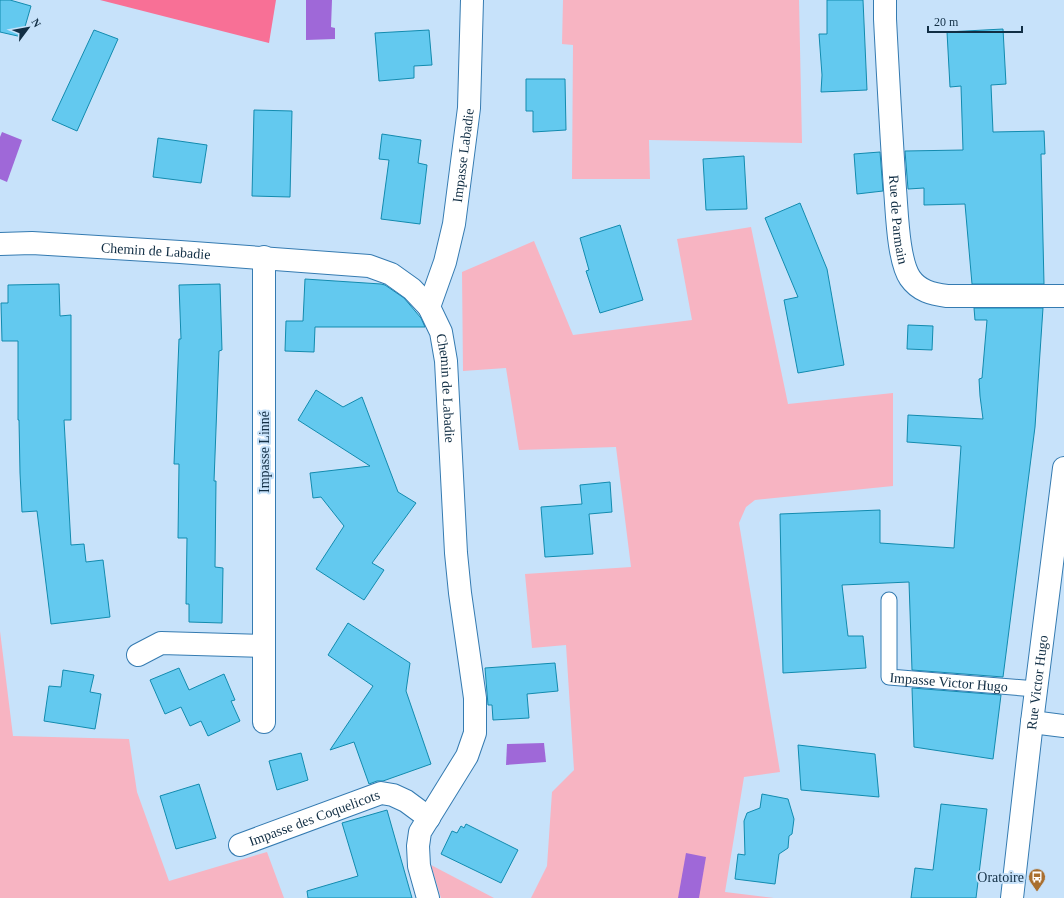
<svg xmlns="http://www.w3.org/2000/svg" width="1064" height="898" font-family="'Times New Roman',serif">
<rect width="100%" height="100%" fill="#c7e2fa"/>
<g fill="#f7b4c2">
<path d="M563,0H799L802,143L649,140L650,179H572L573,45L562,44Z"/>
<path d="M751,227L788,404L893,393V486L755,500L746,507L739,523L780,772L744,777L725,892L774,898H531L547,866L552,792L574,770L566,645L532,648L525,574L631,567L616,447L519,450L506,368L463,371L462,272L534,241L573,335L692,320L677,239Z"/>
<path d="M0,631L13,736L129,739L137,792L169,881L267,852L284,898H0Z"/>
<path d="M431,865L494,898H441Z"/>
</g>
<path fill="#f87096" d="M100,0H276L269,43Z"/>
<g fill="#9f68d8">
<path d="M306,0H332L331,27L335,28V39L306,40Z"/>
<path d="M2,132L22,140L7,182L0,179V137Z"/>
<path d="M544,743L546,762L506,765L507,744Z"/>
<path d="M686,853L706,857L699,898H678Z"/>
</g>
<g fill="#63c9ef" stroke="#128baf">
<path d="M0,0H10L31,6L22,37L0,32Z"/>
<path d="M827,0H863L867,90L821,92L822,75L819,34H827Z"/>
<path d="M1003,29L1006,84L991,85L993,132L1044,131L1045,154H1041L1044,284H972L965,204L924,205V188L908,189L905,151L963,150L961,86L950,87L947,32Z"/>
<path d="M94,30L118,39L77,131L52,120Z"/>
<path d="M429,30L432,65L414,66V78L379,81L375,33Z"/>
<path d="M526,79H565L566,130L533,132V111H526Z"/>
<path d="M254,110L292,111L290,197L252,196Z"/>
<path d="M382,134L421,140L418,163L427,165L420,224L381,219L389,160L379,159Z"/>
<path d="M158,138L207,145L201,183L153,177Z"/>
<path d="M880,152L883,191L857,194L854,154Z"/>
<path d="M744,156L747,209L706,210L703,159Z"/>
<path d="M800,203L827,269L844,365L798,373L784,300L798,297L765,218Z"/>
<path d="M620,225L643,300L600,313L586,271L589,270L580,238Z"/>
<path d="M305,279L381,284L385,285L404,298L421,318L425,327H315L314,352L285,351L286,321H303Z"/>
<path d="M59,284L60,316L71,315V420H64L71,545L84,544L86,562L103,560L110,617L51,624L37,511L22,512L20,473L19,420H18V341H2L1,303H8V285Z"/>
<path d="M220,284L222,350L219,351L214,481H216L215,567L223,568L222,623L189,622V604H186L187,538H178L179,464H174L179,339H181L179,285Z"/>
<path d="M974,308H1043L1035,427L1003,677L912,670L909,582L842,585L848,636H863L866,668L783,673L780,514L880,510V543L954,548L961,446L907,442L908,415L983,419L980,396L979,379L982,378L987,320H975Z"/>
<path d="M908,325L933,326L932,350L907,349Z"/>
<path d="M316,390L343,407L362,397L398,492L416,503L372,563L384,570L364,600L316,569L344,526L321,497L313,498L310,473L370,466L298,420Z"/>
<path d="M610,482L612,512L589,514L593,554L545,557L541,507L582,504L580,485Z"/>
<path d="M348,623L410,663L406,691L431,764L383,781H377L369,784L354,742L330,750L373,686L328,655Z"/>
<path d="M555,663L558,691L527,694L529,718L493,720L492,705H488L485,668Z"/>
<path d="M179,668L189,690L224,674L235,700L231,701L240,721L208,736L201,721L190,726L181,707L165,714L150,680Z"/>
<path d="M63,670L94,675L90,692L101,694L95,729L44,721L49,686L61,687Z"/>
<path d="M912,688L1001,695L993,759L914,747Z"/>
<path d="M798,745L875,754L879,797L801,790Z"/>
<path d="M301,753L308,780L277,790L269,761Z"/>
<path d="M199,784L216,838L176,849L160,796Z"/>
<path d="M762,794L788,799L794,819L792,834L789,836L788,848L779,854L775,884L735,879L738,854L745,855L744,821L747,813L760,808Z"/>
<path d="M941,804L987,809L976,898H911L915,868L933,870Z"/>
<path d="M387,810L412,898H308L307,891L358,876L342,823Z"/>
<path d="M466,824L518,850L501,883L441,854L452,831L457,833L461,826L464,828Z"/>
</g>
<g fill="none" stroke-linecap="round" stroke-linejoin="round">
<g stroke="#357bb1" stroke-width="17">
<g id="service">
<path id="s1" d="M889,600V677L1036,689"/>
</g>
</g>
<g stroke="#357bb1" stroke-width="24">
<g id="minor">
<path id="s2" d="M885,0V19C888,76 891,132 895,189C897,212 898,260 910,278C919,291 932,294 947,296H1064"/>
<path id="s3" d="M0,244L32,243L180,252L369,266L391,274L412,289L429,307L441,332L446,361L456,553L460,593L475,698V733L467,756L420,832L418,846L419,866L428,898"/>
<path id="s4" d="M429,307L445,262L454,224L469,108L472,0"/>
<path d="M138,655L161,643L264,646"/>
<path d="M264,722V257"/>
<path d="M1032,722L1064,726"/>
<path id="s5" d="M240,845L381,793L393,795L406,801L429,818"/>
</g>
</g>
<g stroke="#357bb1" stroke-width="24">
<g id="secondary">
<path id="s6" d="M1012,898L1032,722L1064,468"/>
</g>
</g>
<use href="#service" stroke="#fff" stroke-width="15"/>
<use href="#minor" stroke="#fff" stroke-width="22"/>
<use href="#secondary" stroke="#fff" stroke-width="22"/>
</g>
<defs>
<g id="bus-pin" transform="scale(0.9)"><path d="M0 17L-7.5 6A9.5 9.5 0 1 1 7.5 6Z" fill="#a96f2f" stroke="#c7e2fa"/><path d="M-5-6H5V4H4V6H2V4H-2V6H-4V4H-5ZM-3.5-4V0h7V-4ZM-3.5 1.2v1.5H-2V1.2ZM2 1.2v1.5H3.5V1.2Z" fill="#fff"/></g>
</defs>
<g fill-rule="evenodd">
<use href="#bus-pin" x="1037" y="877"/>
</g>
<g text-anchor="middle" stroke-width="4" stroke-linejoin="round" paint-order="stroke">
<g font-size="14" fill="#112e44" stroke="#c7e2fa">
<text dy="5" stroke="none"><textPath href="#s4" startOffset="156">Impasse Labadie</textPath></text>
<text dy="5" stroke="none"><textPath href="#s2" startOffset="220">Rue de Parmain</textPath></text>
<text dy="5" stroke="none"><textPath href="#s3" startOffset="156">Chemin de Labadie</textPath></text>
<text dy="5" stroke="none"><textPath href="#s3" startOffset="528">Chemin de Labadie</textPath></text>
<text transform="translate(264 452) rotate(-90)" y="5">Impasse Linné</text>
<text dy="5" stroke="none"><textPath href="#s1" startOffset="137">Impasse Victor Hugo</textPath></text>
<text dy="5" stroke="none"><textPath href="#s6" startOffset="217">Rue Victor Hugo</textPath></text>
<text dy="5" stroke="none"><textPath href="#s5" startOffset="79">Impasse des Coquelicots</textPath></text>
</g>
<g font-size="14" fill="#112e44" stroke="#c7e2fa" text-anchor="end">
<text x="1024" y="882">Oratoire</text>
</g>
</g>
<g transform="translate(28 28) rotate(58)" stroke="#c7e2fa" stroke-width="3" paint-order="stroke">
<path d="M0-3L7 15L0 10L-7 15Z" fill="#112e44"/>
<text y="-6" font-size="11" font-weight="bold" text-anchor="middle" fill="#112e44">N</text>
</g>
<path d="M928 26v6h94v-6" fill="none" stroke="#112e44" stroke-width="2"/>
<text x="934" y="26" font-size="12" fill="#112e44" stroke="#c7e2fa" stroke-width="3" paint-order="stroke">20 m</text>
</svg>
